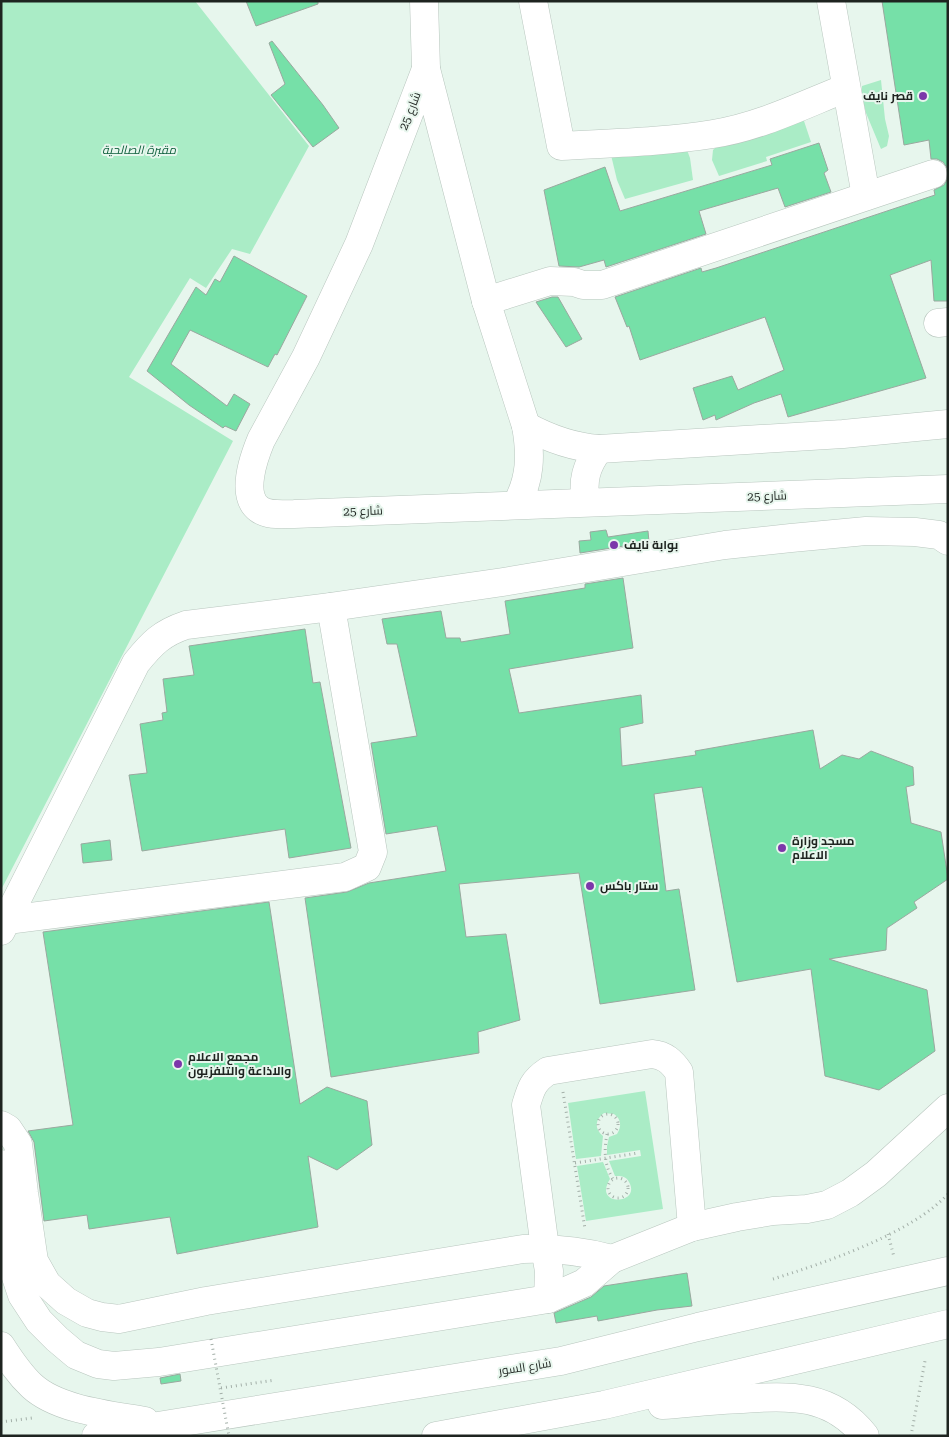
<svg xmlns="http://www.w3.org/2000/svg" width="949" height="1437" font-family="'Roboto Serif',Cairo,serif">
<rect width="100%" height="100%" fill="#e7f6ed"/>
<g fill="#aaecc6">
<path d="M1,1H195L309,146L250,254L232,249L206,288L190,278L129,377L233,441L1,890Z"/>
<path d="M881,80L885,119L889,136L887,146L881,149L866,113L862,97V86Z"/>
<path d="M803,118L811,142L766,157L767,161L719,176L712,160L713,150L716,147Z"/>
<path d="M687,150L690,158L693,180L625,199L617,180L611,155Z"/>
<path d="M645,1091L663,1209L586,1221L577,1166L603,1162L610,1179C592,1207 642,1205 629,1182C626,1176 621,1176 615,1176L609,1161L641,1156L640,1150L607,1155V1146L609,1137L617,1134C622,1126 621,1119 614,1114L604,1113C595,1119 594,1129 603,1136L601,1156L576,1159L568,1103Z"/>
</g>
<g fill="#76e0a8" stroke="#9aa89f">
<path d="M246,1H318V4L256,26Z"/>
<path d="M882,1H948V169L943,162L937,159H931L929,140L904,145Z"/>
<path d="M272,41L323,105L339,128L313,147L271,95L285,84L269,43Z"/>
<path d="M819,143L828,170L824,173L831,192L785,207L778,188L699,211L706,234L606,267L604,260L579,267L559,266L544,190L605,167L620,211L772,165L770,159Z"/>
<path d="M948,178V301H934L931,260L890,275L926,378L788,417L781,394L754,403L716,420L715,415L703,420L693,388L732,376L738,390L784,370L765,317L640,360L629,326L627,327L615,297L701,268L702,272L716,268L935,195L934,190L944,185Z"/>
<path d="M234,256L307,296L277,355L275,354L268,367L190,330L171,364L227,406L234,394L250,404L236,431L225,426L223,428L189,405L147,371L196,287L206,295L215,279L220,282Z"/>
<path d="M552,297H558L582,339L566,347L536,302Z"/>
<path d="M606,530L608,537L648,531L649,542L580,553L579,541L591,540L590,532Z"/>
<path d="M623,578L633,648L509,669L519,713L641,695L643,723L620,728L622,766L696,755L695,751L813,730L820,769L842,755L859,759L871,751L913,767L914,785L906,787L911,823L941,832L948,879L914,902L917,908L887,928L886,950L829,959L927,990L935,1051L879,1090L825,1076L811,969L737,982L702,787L654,794L666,891L679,889L695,990L600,1004L579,873L459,884L466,937L506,934L520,1020L478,1032L479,1053L331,1077L305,898L347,892L369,883L446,871L437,826L386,834L371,743L417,736L397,644H387L382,619L441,611L446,638H460L461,642L510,634L505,601L585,588V584Z"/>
<path d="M305,629L313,683L320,682L351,848L289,858L285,829L142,851L129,775L147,773L140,724L163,720L162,713L167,712L163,679L194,675L189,646Z"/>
<path d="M110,840L112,860L83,863L81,844Z"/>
<path d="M269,902L300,1104L327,1087L367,1101L372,1145L337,1170L308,1156L318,1227L177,1254L170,1217L89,1229L87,1215L44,1221L34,1142L28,1131L73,1125L43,932Z"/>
<path d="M687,1273L692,1306L657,1310L598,1321L597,1316L556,1323L554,1313L591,1297L604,1286Z"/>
<path d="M180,1374L181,1381L161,1384L160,1378Z"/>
</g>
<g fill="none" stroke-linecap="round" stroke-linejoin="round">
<g stroke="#b8c6be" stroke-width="29">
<g id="minor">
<path d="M424,1L426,69"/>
<path d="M533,1L561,146C612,143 663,142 713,134C759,127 803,105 846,88"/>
<path d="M831,1L866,196"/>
<path d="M486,301L550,281L574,282L583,285H602L933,174"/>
<path d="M938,323L948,322"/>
<path d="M526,426C550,439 572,447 599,449L843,434L948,424"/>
<path d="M586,502C582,481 586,466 599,449"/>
<path d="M516,505C531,479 531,454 526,426L486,301L426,69L359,244L306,357L261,440C254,457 240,495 259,509C268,516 283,514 294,514L948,489"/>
<path d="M7,920L345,877L367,867L373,852L331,607"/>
<path d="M1,931L136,663C152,643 162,633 186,625L331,607L503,582L725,545L791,538L866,531L915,532L939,535L948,541"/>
<path d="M1,1125L8,1129L18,1144L24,1193L34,1261L47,1284L66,1301L87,1313L102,1317L119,1319L206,1301L523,1249C555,1248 582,1251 612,1259"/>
<path d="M1,1164L3,1171L12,1265L22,1295L39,1321L57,1339L76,1355L98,1364L114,1366L159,1362L548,1299L584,1283L612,1259L692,1227L737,1217L773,1211L807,1209L827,1205L850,1193L876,1174L948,1108"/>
<path d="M548,1299L549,1271L545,1248L526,1105C531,1088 533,1081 548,1071L652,1054C665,1055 672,1062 679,1072L692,1227"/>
</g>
</g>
<g stroke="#b8c6be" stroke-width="29">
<g id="major">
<path d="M1,1346C10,1360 19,1374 32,1386C58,1410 111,1415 145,1421"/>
<path d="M662,1405C689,1403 715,1400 742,1399C790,1395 832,1394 865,1436"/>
<path d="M96,1436L561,1361L698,1327L948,1271"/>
<path d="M436,1436L604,1405L948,1324"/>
</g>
</g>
<g stroke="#a3afa8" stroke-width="3" stroke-dasharray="1 4" stroke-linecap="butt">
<path d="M563,1092L585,1229"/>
<circle cx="608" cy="1124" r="10"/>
<path d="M607,1134C604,1150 604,1165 613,1179"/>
<path d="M575,1163L638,1153"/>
<circle cx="618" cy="1188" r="10"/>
<path d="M888,1234L894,1257"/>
<path d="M773,1279C824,1263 911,1234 948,1194"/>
<path d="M221,1388L275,1380"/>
<path d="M1,1422L32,1418L31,1416"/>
<path d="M911,1436L925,1361"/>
</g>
<use href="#minor" stroke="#fff" stroke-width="28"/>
<use href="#major" stroke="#fff" stroke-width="28"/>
<path stroke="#a3afa8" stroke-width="3" stroke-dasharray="1 4" stroke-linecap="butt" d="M211,1339L229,1436"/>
</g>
<g fill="#7c37aa" stroke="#e7f6ed" stroke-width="2">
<circle cx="923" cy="96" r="5"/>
<circle cx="614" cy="545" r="5"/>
<circle cx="782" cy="848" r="5"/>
<circle cx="590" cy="886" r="5"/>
<circle cx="178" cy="1064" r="5"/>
</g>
<g text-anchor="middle" stroke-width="4" stroke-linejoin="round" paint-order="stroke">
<g font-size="12" font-weight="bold" fill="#1e2420" stroke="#e7f6ed" text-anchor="start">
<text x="913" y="100" text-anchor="end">قصر نايف</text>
<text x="624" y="549">بوابة نايف</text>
<text x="792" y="845">مسجد وزارة<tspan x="792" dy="14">الاعلام</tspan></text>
<text x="600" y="890">ستار باكس</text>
<text x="188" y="1061">مجمع الاعلام<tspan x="188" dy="14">والاذاعة والتلفزيون</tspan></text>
</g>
<g font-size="12" fill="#1e2420" stroke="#e7f6ed">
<text transform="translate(410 111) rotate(-69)" y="4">شارع 25</text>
<text transform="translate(767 496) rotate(-2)" y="4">شارع 25</text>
<text transform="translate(363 511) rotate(-2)" y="4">شارع 25</text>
<text transform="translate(525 1367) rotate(-9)" y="4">شارع السور</text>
</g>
<g font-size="12" font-style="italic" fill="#10613e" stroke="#e7f6ed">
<text x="139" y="154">مقبرة الصالحية</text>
</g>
</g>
<rect width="949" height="1437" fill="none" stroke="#1e2420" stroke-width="5"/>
</svg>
